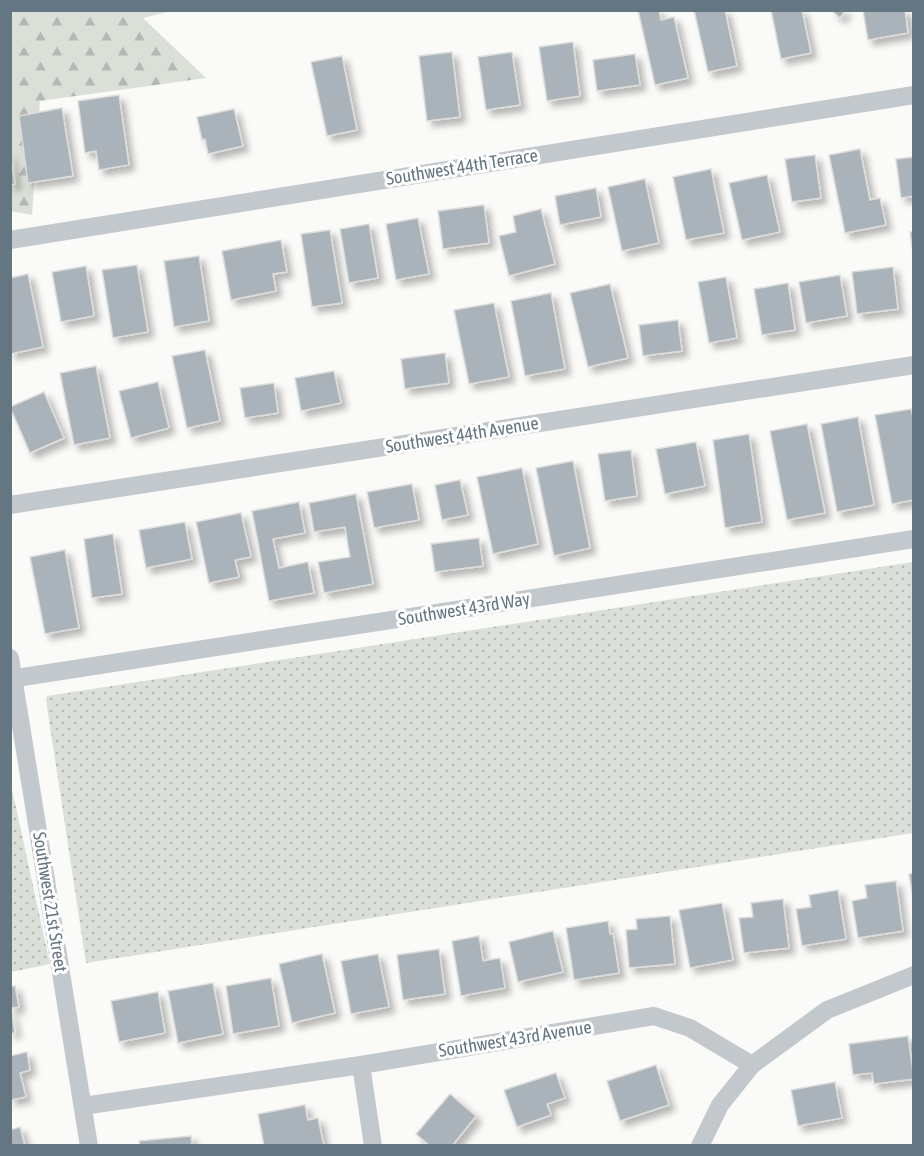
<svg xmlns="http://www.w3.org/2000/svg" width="924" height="1156" font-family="'Asap Condensed',sans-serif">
<defs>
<pattern id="grass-dots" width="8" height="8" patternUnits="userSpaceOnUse" patternTransform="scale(1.5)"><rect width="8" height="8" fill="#dadfd7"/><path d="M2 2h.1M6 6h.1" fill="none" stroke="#b4b9b4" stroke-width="1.8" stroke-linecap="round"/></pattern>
<pattern id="forest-firs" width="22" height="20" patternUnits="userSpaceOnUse" patternTransform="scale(1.5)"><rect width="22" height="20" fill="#dadfd7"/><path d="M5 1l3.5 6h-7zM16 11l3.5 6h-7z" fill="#b4b9b4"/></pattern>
<filter id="shadow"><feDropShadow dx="5.5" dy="5.5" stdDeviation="3" flood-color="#0004"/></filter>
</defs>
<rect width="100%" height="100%" fill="#fafaf8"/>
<g fill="url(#grass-dots)">
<path d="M913,562V833L86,963L46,700L47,696Z"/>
<path d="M10,780L50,964L11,972H10Z"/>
</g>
<path fill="url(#forest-firs)" d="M10,11H171L143,18L206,78L40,101L32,215L11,211Z"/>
<g fill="#aab3b9" stroke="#dcdcda" stroke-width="1.5" filter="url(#shadow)">
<path d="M638,10H659L661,20L674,17L688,78L655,85Z"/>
<path d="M694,10H725L737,66L708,72Z"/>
<path d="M771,10H802L811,53L781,59Z"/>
<path d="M831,10H846L840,18Z"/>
<path d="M863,10H905L908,33L868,40Z"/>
<path d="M573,42L580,96L547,101L539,47Z"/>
<path d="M452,52L460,117L427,121L419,56Z"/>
<path d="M512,52L520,105L486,110L478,57Z"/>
<path d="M635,54L640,85L597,91L593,60Z"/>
<path d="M342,56L357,130L327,136L311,62Z"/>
<path d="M119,95L129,165L99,170L96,151L85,153L78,101Z"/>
<path d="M62,108L73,176L28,183L19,116Z"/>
<path d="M234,109L243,146L208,154L205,139L202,140L197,117Z"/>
<path d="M860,149L870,200L880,198L886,225L845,233L829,155Z"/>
<path d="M10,152L15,184L10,185Z"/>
<path d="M815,155L821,198L792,202L785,159Z"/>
<path d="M914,157V196L901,198L896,159Z"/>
<path d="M711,169L724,233L686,240L673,177Z"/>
<path d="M767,175L780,232L742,240L729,183Z"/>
<path d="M645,179L659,243L622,251L608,187Z"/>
<path d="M596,188L601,217L560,225L555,196Z"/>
<path d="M484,205L489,243L443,249L438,211Z"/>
<path d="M541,209L555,264L509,276L499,236L516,232L513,216Z"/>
<path d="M418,218L429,274L396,280L386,224Z"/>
<path d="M369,224L378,278L349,283L340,229Z"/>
<path d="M330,230L342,303L312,307L301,234Z"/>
<path d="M910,232H914V260Z"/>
<path d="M281,240L287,272L273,274L276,291L231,300L222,251Z"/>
<path d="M199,256L209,321L174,327L164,261Z"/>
<path d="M137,265L148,332L113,338L102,270Z"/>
<path d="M86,266L94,316L61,322L52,272Z"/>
<path d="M893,267L898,309L857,314L852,272Z"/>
<path d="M28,274L43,347L10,354V278Z"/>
<path d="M840,275L847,316L806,323L799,282Z"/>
<path d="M726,277L737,338L709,343L698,282Z"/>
<path d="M788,283L795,330L762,335L754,289Z"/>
<path d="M610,284L628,358L588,367L570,293Z"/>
<path d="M551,293L565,369L525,376L511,301Z"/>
<path d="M494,303L509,377L469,384L454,310Z"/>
<path d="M678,320L682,351L643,356L639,325Z"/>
<path d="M205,350L220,421L187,428L172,356Z"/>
<path d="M445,353L449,383L405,389L401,359Z"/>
<path d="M96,366L110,438L74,445L60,373Z"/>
<path d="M334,371L341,403L301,411L295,378Z"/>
<path d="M158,382L169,428L131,438L119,391Z"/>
<path d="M274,383L278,413L245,418L240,388Z"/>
<path d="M44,392L64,438L30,453L10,407Z"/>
<path d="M911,409L914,421V500L892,504L875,415Z"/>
<path d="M858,417L874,505L837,512L821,424Z"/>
<path d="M807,424L825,513L787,520L770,431Z"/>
<path d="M749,434L762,522L725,528L713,440Z"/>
<path d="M696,442L705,486L665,494L656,449Z"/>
<path d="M631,450L637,496L605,501L598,454Z"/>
<path d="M573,461L590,548L554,556L536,468Z"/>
<path d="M522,468L538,544L493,554L477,477Z"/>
<path d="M460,480L468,515L442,520L435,485Z"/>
<path d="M412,484L419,520L374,528L367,492Z"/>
<path d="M356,494L373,584L324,593L318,562L350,557L345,527L314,532L309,503Z"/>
<path d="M299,502L305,533L273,539L279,568L308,562L314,593L269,601L252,511Z"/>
<path d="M241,513L251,557L235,560L239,577L209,583L196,522Z"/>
<path d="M185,522L192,559L146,568L139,530Z"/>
<path d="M113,534L122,594L92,598L84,539Z"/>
<path d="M479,538L483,566L435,572L431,544Z"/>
<path d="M65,550L79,628L45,634L30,557Z"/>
<path d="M914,873V904L909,874Z"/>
<path d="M896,881L903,931L858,938L852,901L867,898L865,885Z"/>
<path d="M838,890L846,939L802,946L796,909L811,907L809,895Z"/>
<path d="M783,899L789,948L744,953L739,918L753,917L751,903Z"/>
<path d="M722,903L733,960L690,968L679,910Z"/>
<path d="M670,916L675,964L629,968L626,930L637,929L636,919Z"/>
<path d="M608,921L610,934H613L619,973L574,980L566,928Z"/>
<path d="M553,931L563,972L518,982L509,942Z"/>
<path d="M479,936L483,961L500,958L505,988L461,996L452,941Z"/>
<path d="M439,949L445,994L403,1000L397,955Z"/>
<path d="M322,954L335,1013L292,1023L279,964Z"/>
<path d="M378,954L389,1007L351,1014L341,961Z"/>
<path d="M271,978L279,1026L233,1034L226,986Z"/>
<path d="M213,983L223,1034L178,1043L168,991Z"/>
<path d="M15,986L19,1007L11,1008L15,1033H10V987Z"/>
<path d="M158,992L165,1033L119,1042L111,1001Z"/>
<path d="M908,1036L914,1079L874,1084L872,1073L853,1075L849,1044Z"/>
<path d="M27,1052L30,1070L20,1073L26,1097L10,1100V1056Z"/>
<path d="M656,1065L669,1105L620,1121L607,1081Z"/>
<path d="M556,1073L565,1098L547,1104L551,1115L517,1127L504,1090Z"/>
<path d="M835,1082L842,1118L798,1126L791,1090Z"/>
<path d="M450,1094L476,1116L452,1146H430L416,1134Z"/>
<path d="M305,1105L308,1120L318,1118L324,1146H264L258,1114Z"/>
<path d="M20,1127L25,1146H10V1130Z"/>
<path d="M191,1136L192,1146H140L139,1141Z"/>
</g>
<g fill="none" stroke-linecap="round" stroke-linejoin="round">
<g stroke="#c3c8cc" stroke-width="18">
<path d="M10,240L914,95"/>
<path d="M10,505L914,365"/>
<path d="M10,658L89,1146"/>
<path d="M10,679L914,539"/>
<path d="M361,1065L373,1146"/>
<path d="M83,1106L361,1065L654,1016L690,1028L752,1065L827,1010L914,975"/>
<path d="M700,1146L720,1105L752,1065"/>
</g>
</g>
<g text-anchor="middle" stroke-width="6" stroke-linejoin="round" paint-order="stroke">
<g font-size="18" fill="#657683" stroke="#fff">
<text transform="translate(462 167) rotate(-9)" y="6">Southwest 44th Terrace</text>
<text transform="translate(462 435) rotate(-9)" y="6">Southwest 44th Avenue</text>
<text transform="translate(464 609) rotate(-9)" y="6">Southwest 43rd Way</text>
<text transform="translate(50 902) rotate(81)" y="6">Southwest 21st Street</text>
<text transform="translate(515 1039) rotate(-9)" y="6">Southwest 43rd Avenue</text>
</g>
</g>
<rect width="924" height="1156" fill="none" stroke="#657683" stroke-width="24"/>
</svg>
